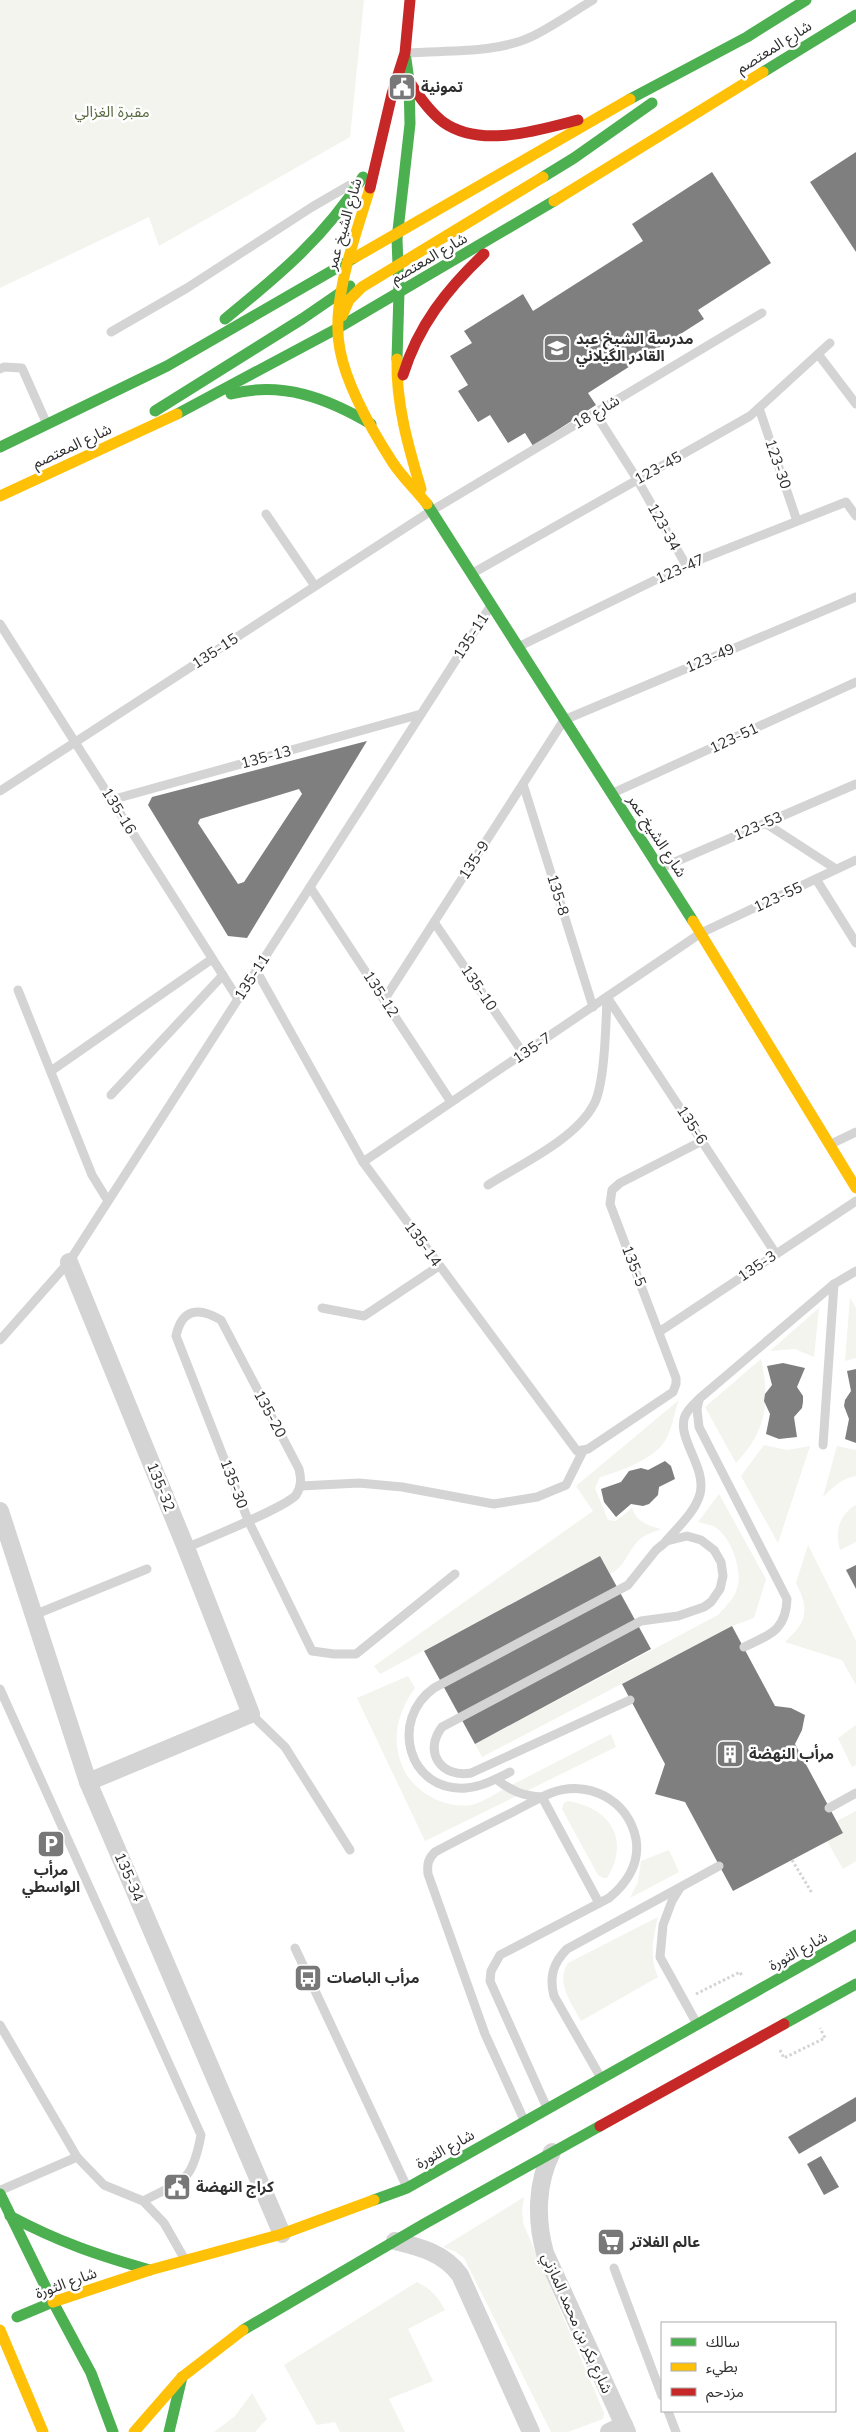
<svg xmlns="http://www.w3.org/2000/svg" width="856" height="2432" font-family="'Nunito Sans','Noto Sans Arabic',sans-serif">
<rect width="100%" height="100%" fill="#fff"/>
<g fill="#f2f4ed">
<path d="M0,0H364L350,137L159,246L149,217L0,288Z"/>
<path d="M850,1298L856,1308V1358L845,1361Z"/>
<path d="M819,1308L814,1357L795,1349L770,1351Z"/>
<path d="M761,1359C770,1402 767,1430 736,1463L705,1407Z"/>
<path d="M679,1400C674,1413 672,1429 665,1441C654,1459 619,1472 600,1477L595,1488L608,1520L616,1521L632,1508C637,1522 647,1525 661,1529C654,1532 644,1535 639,1540C627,1552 625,1567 610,1574L600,1556L380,1674L374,1666L593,1511L576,1486Z"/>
<path d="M764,1445L787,1450L810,1446L778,1543L741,1476Z"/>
<path d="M837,1446L856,1450V1476C842,1478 833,1487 823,1497Z"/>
<path d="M719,1494L766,1579L754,1618L732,1626L482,1757L475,1744L718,1615C726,1606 736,1597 738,1585C742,1568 730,1534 713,1526C708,1524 702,1523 698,1522Z"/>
<path d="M856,1505V1542L840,1550C835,1531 839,1515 856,1505Z"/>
<path d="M808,1545L856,1641V1685L842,1660L785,1642C807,1622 810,1610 796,1583Z"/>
<path d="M408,1676L415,1688C399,1710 391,1736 401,1763C410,1790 443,1809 471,1805C482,1803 496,1793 506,1788C541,1770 576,1752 611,1734L616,1747L425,1841L357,1698Z"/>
<path d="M856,1725V1765L852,1767L838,1738Z"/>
<path d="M568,1801C609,1808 631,1838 607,1878H603L598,1875L562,1809L564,1803Z"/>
<path d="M856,1811V1861L843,1869L827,1841L837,1821Z"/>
<path d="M669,1850L679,1872L630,1898L638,1882L641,1861Z"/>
<path d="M658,1917C653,1939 649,1956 658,1977L581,2021C572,2003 555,1983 568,1963Z"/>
<path d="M524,2197L522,2209L523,2223L604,2413L603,2419L568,2432H551L464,2258L456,2252L443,2247Z"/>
<path d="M417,2282C431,2289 438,2297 445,2310L408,2329L433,2381L389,2399L405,2432H340L335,2422L317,2425L284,2365Z"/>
<path d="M252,2393L267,2419L255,2432H214L235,2416Z"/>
</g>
<g fill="#7f7f7f" fill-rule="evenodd">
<path d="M856,152V252L810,182Z"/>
<path d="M712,172L771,263L698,310L704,319L588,393L596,405L533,446L525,433L508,443L490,415L478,422L458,391L468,385L450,356L472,343L464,331L523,294L533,311L643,241L632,224Z"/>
<path d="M367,741L247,938L228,936L148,805L152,797ZM299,789L302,794L244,882L238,884L198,823L200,819Z"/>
<path d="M783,1363L805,1368L797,1387L803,1396V1402L802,1408L794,1417L797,1437L779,1439L766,1434L770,1414L764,1401L765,1394L772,1385L767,1366Z"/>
<path d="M856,1369V1443L845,1439L849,1419L844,1406L845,1400L851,1391L847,1371Z"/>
<path d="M665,1461L671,1466L675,1479L659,1487L658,1495L649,1504L643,1506L631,1504L616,1517L604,1502L601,1489L621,1482L629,1471L641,1468L648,1470Z"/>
<path d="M600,1556L651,1649L475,1744L424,1651Z"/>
<path d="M856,1565V1589L846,1570Z"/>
<path d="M732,1626L775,1706L791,1708L805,1715L802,1730L795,1744L843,1833L733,1891L685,1802L655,1794L665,1764L622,1684Z"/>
<path d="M856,2097V2121L799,2154L788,2137Z"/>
<path d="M821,2156L839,2187L824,2195L807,2164Z"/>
</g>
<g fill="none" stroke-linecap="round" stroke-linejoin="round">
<g stroke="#d4d4d4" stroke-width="3" stroke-dasharray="2.5 2.5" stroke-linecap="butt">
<path d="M792,1860L812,1893"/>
<path d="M696,1994L740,1972L742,1976"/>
<path d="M780,2050L784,2058L825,2038L820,2028"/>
</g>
<g stroke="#d4d4d4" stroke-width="9">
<path d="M407,53C447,50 496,54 533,36C553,26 573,12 593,0"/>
<path d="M111,332L187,288L312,207L350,185"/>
<path d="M818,354L856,404"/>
<path d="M0,369L4,367L22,368L46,422"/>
<path d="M759,408L797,521"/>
<path d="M595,413L637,479L686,565"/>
<path d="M266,514L315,586"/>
<path d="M473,573L750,416L830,343"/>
<path d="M0,624L238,999"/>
<path d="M520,646L686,565L846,502L856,516"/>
<path d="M523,784L593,1007"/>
<path d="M0,791L431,511L762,313"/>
<path d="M613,793L856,682"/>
<path d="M111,800L421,714"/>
<path d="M765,823L836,869"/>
<path d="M661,868L856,784"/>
<path d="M816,879L856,943"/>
<path d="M310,887L451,1102"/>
<path d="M434,922L523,1053"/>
<path d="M256,970L363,1162L577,1451L588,1449L673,1392L676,1384V1378L610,1204L612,1190L620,1183L702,1141"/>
<path d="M18,990L92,1175L108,1201"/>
<path d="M607,997L776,1254"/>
<path d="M384,1000L564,720L856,597"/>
<path d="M51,1071L212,959"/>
<path d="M111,1095L223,975"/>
<path d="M831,1144L856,1132"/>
<path d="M363,1162L701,933L856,860"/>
<path d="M488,1185C521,1164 576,1139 594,1104C605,1084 606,1022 607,997"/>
<path d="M322,1308L364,1316L439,1266"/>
<path d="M659,1332L856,1201"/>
<path d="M0,1340L69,1262L490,607"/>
<path d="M699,1400L697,1409L699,1427L787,1599C786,1631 769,1635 744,1647"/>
<path d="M823,1445L834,1284"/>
<path d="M301,1486L359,1483L402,1487L494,1504L537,1497L566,1485L583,1451"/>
<path d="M666,1541C678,1527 695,1512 700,1494C707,1467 676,1438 685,1416C688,1409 695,1403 700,1398L834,1284L856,1271"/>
<path d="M186,1548C206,1539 285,1508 296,1495C302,1486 301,1478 299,1469L221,1320C199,1307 182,1308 176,1336L248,1520L312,1651L334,1654H356L455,1574"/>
<path d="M34,1615L147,1569"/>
<path d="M0,1689L201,2135C192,2183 184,2180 143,2201"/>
<path d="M251,1714L285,1747L350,1850"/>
<path d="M510,1772C496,1779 481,1787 466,1788C408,1792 389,1720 434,1688L628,1585L656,1550L667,1541L687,1536L701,1540L714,1550L721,1562L723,1576L720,1589L711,1602L704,1607L678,1616L641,1621L442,1727C423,1752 441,1778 471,1773L630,1700"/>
<path d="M496,1779C511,1791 523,1796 542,1797L599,1903"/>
<path d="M829,1808L856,1793"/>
<path d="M680,1888L672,1901L663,1925L660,1957L697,2024"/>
<path d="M295,1948L406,2185"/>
<path d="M0,2025L77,2157L104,2185L143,2201L164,2223L184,2258"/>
<path d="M601,2078L554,1996C549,1977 553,1963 567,1949L719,1866"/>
<path d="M524,2120L485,2034L428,1874C427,1864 428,1859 435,1852C461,1838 487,1825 513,1812C525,1806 538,1798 551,1793C587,1779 628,1799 636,1839C640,1863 627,1883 609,1898L500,1955L491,1971L490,1981L547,2108"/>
<path d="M1,2190L77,2157"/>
<path d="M614,2268L662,2396"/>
<path d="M668,2411L676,2432"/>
</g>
<g stroke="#d4d4d4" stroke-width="18">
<path d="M69,1262L186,1548L251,1714L88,1782"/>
<path d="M0,1511L88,1782L282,2234"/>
<path d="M552,2152C536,2183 536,2221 545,2253L627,2432"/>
<path d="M395,2241C420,2247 444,2253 460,2275L531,2432"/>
<path d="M609,2432L624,2425"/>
</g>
<g stroke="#4caf50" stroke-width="11">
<path d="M763,72L856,15"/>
<path d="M630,99L747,37L806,0"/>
<path d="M543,177L574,158L652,103"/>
<path d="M225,319C279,275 325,237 363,177"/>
<path d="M397,359L399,292L397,239L410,124L409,81L406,59"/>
<path d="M231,394C282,381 327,398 371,424"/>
<path d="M155,411L302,319L350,286"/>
<path d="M177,414L338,328L554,201"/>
<path d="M0,447L167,366L354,258"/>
<path d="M427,504L693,921"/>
<path d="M784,2024L856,1984"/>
<path d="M0,2194L53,2302"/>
<path d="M374,2200L407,2188L856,1935"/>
<path d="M10,2216C59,2242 97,2255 150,2270"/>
<path d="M17,2317L53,2302L91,2373L113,2432"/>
<path d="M243,2330L424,2224L600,2126"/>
<path d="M169,2432L182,2377"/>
</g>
<g stroke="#ffc107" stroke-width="11">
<path d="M370,188C356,234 330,302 340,350C347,387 373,432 393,463C403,478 416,490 427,504"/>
<path d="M554,201L763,72"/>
<path d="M354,258L630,99"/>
<path d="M342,316L349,300L362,287L543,177"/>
<path d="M397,359C396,404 408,446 421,489"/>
<path d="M0,496L177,414"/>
<path d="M693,921L856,1188"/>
<path d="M53,2302L150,2270L282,2234L374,2200"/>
<path d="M0,2330L43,2432"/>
<path d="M134,2432L182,2377L243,2330"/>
</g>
<g stroke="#c62828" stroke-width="11">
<path d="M411,84C420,98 430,112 443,122C481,149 538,130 578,120"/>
<path d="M370,188L392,94L405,53L410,0"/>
<path d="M403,375C418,326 447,289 484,254"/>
<path d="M600,2126L784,2024"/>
</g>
</g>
<defs>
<g id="civic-square" transform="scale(1.4375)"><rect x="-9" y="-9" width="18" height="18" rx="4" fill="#787878" stroke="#fff"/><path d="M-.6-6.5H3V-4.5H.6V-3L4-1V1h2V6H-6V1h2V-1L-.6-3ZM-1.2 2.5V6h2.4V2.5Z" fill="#fff"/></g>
<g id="school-square" transform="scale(1.4375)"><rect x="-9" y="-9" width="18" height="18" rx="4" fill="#787878" stroke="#fff"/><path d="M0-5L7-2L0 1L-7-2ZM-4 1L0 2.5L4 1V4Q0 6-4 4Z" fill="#fff"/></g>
<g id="building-square" transform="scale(1.4375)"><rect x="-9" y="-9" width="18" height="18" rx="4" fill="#787878" stroke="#fff"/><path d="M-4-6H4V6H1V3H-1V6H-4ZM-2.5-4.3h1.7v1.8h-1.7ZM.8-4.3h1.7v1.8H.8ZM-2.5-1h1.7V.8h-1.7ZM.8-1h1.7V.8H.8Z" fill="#fff"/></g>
<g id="parking-square" transform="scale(1.4375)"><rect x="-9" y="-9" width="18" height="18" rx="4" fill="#787878" stroke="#fff"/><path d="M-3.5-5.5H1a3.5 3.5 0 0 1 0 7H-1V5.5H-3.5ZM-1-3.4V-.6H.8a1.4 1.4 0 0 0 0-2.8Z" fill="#fff"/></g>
<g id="bus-square" transform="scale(1.4375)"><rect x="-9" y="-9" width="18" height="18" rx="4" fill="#787878" stroke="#fff"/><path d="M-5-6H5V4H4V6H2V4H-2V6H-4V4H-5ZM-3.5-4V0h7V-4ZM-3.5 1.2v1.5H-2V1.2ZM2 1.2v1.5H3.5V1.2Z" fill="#fff"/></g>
<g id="supermarket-square" transform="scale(1.4375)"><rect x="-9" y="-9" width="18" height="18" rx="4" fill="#787878" stroke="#fff"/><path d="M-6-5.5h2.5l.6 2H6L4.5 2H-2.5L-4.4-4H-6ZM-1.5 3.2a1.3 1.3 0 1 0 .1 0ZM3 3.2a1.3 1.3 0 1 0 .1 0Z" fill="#fff"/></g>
</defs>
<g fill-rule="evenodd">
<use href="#civic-square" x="402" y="87"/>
<use href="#school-square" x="557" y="348"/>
<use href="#building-square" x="730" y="1754"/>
<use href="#parking-square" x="51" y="1844"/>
<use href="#bus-square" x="308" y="1978"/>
<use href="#civic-square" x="177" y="2187"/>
<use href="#supermarket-square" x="611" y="2242"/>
</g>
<g text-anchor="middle" stroke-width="5" stroke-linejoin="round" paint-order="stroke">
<g font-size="15" fill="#2f2f2f" stroke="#fff">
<text transform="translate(774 47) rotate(-32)" y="5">شارع المعتصم</text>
<text transform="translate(344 224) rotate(-74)" y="5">شارع الشيخ عمر</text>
<text transform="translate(429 258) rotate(-30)" y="5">شارع المعتصم</text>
<text transform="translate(596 412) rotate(-31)" y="5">شارع 18</text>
<text transform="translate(72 446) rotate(-25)" y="5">شارع المعتصم</text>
<text transform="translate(778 464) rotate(71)" y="5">123-30</text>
<text transform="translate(658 468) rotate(-29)" y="5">123-45</text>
<text transform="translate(664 527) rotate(61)" y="5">123-34</text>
<text transform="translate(680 569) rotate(-24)" y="5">123-47</text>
<text transform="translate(471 636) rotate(-57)" y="5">135-11</text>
<text transform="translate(215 651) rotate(-33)" y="5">135-15</text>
<text transform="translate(710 658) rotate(-23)" y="5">123-49</text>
<text transform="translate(734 738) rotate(-25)" y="5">123-51</text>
<text transform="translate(266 757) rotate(-15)" y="5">135-13</text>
<text transform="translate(119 811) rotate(58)" y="5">135-16</text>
<text transform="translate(758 826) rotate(-23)" y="5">123-53</text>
<text transform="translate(657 836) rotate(57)" y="5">شارع الشيخ عمر</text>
<text transform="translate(474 860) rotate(-57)" y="5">135-9</text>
<text transform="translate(558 895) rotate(73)" y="5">135-8</text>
<text transform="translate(778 897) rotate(-25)" y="5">123-55</text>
<text transform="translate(252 977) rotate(-57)" y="5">135-11</text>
<text transform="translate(479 988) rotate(56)" y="5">135-10</text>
<text transform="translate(381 994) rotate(57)" y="5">135-12</text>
<text transform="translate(532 1048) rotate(-34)" y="5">135-7</text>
<text transform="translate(692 1125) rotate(57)" y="5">135-6</text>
<text transform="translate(423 1244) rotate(54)" y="5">135-14</text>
<text transform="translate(634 1266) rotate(69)" y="5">135-5</text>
<text transform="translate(757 1266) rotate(-34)" y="5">135-3</text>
<text transform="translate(270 1414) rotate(62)" y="5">135-20</text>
<text transform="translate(234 1484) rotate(69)" y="5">135-30</text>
<text transform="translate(161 1487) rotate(68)" y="5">135-32</text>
<text transform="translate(129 1877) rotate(67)" y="5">135-34</text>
<text transform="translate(798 1951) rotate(-29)" y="5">شارع الثورة</text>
<text transform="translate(445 2149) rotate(-29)" y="5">شارع الثورة</text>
<text transform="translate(66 2283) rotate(-20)" y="5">شارع الثورة</text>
<text transform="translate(577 2323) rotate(66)" y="5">شارع بكر بن محمد المازني</text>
</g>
<g font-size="15" font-weight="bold" fill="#2f2f2f" stroke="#fff" text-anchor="start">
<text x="421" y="92">تمونية</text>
<text x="576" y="344">مدرسة الشيخ عبد<tspan x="576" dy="17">القادر الگيلاني</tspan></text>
<text x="749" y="1759">مرأب النهضة</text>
<text x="51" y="1875" text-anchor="middle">مرأب<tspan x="51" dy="17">الواسطي</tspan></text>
<text x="327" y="1983">مرأب الباصات</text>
<text x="196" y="2192">كراج النهضة</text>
<text x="630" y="2247">عالم الفلاتر</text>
</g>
<g font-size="15" fill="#58683f" stroke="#fff">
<text x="112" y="117">مقبرة الغزالي</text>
</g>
</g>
<rect x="661" y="2322" width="175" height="90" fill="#ffffff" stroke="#acacac"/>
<rect x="671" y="2338" width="25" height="8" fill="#4caf50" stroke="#acacac"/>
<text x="706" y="2347" font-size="15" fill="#2f2f2f">سالك</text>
<rect x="671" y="2363" width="25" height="8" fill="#ffc107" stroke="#acacac"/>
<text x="706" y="2372" font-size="15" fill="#2f2f2f">بطيء</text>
<rect x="671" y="2388" width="25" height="8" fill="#c62828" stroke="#acacac"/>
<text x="706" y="2397" font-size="15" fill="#2f2f2f">مزدحم</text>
</svg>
